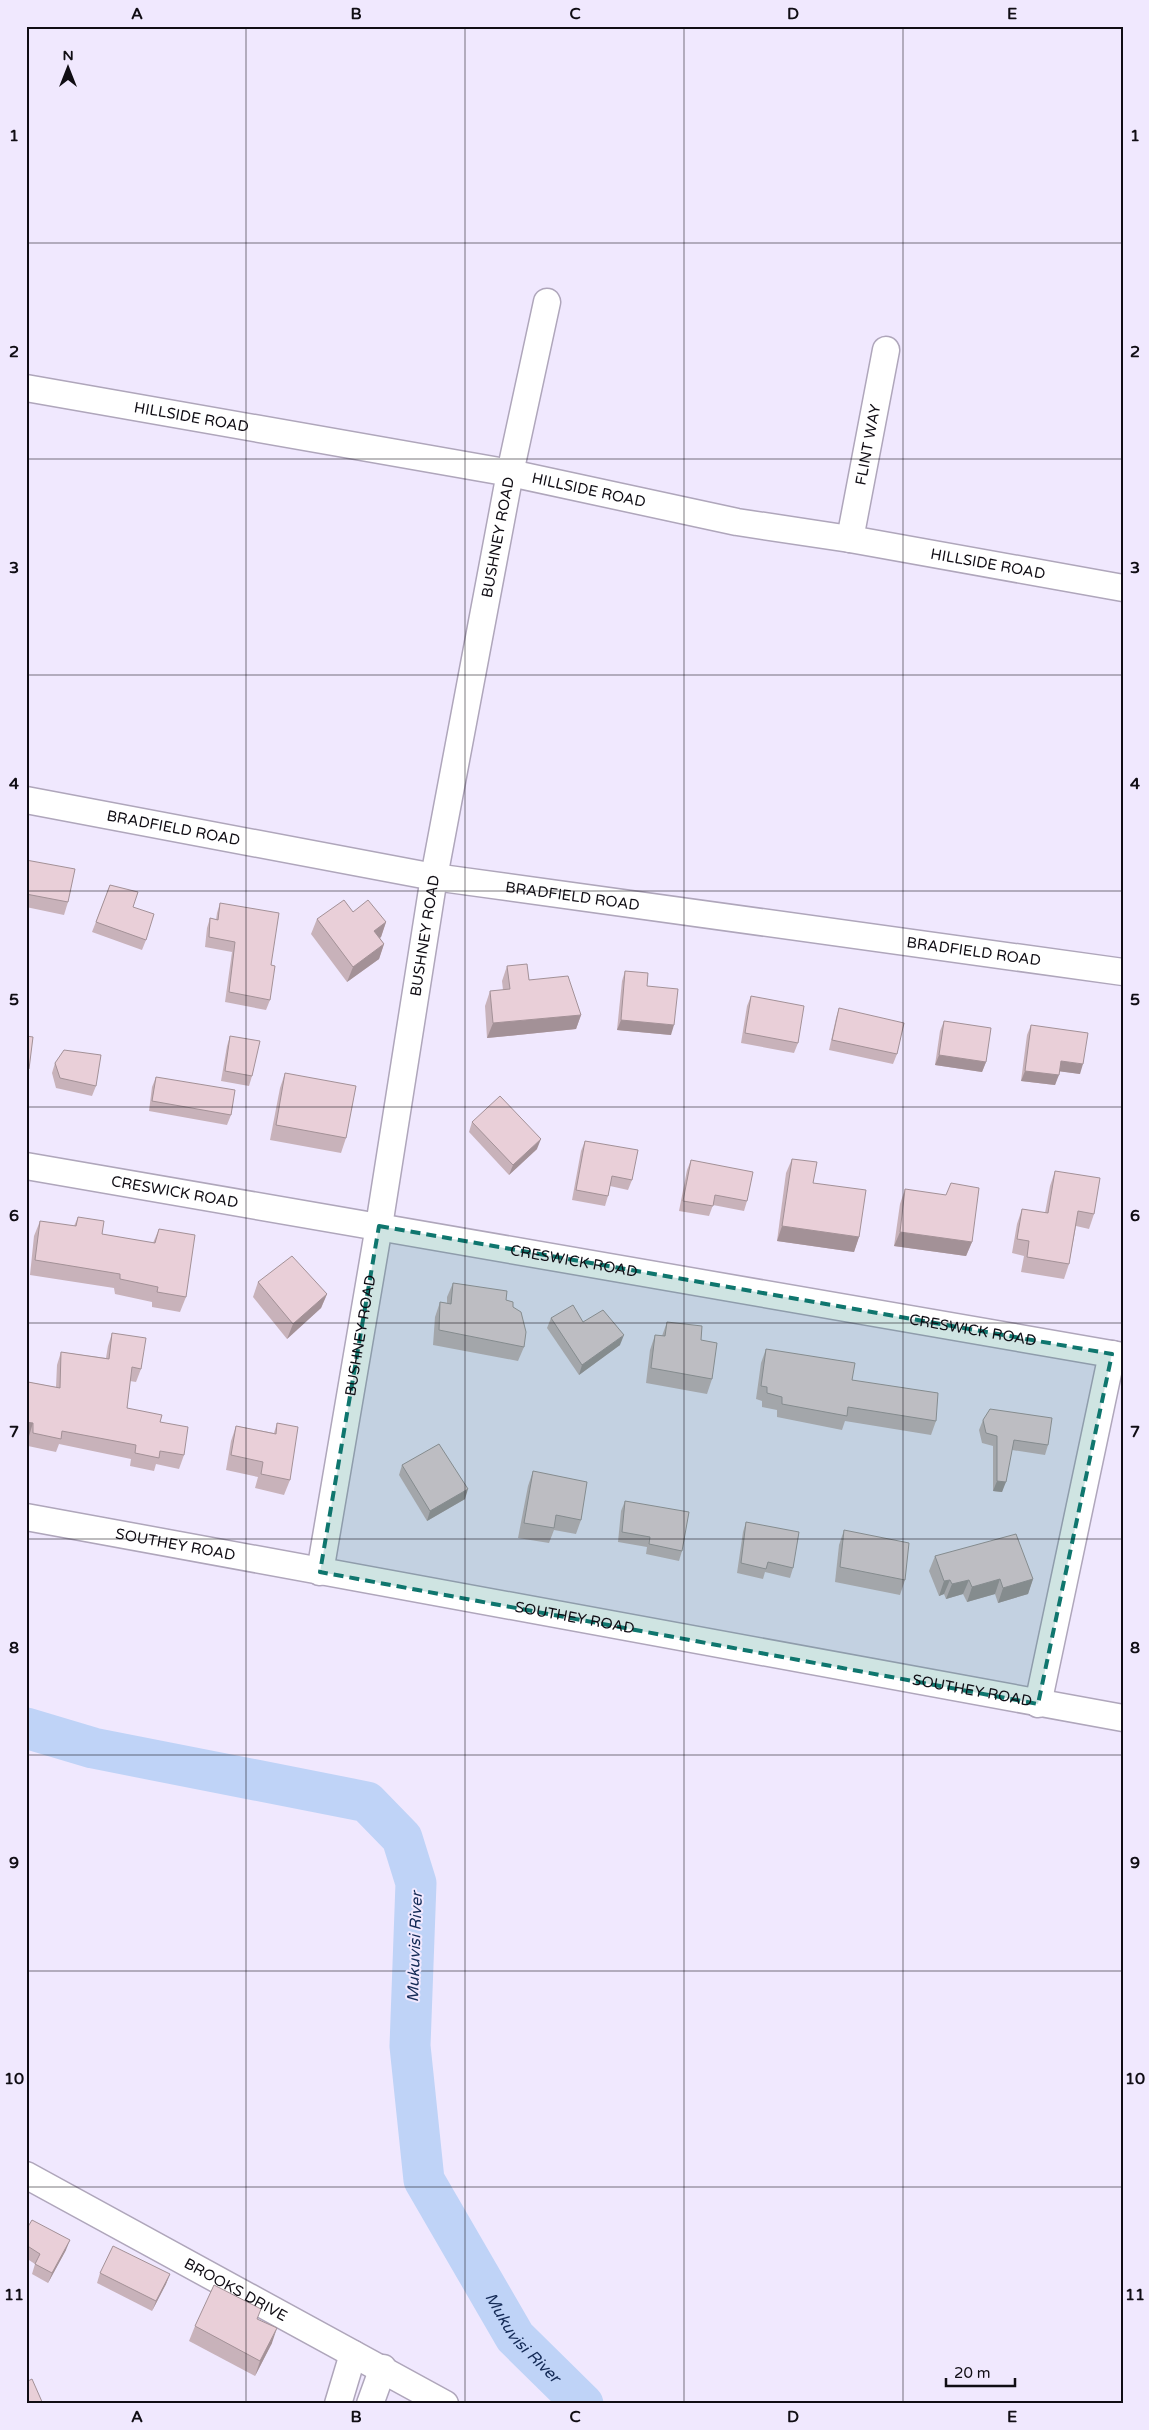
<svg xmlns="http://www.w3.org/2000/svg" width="1149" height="2430" font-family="'Varela Round',sans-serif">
<rect width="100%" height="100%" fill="#f0e8fe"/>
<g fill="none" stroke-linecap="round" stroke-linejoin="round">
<path stroke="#bfd3f7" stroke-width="41" id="s1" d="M26,1728L93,1748L367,1802L402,1838L416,1883L410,2046L424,2180L515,2337L583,2404"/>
<g stroke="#afa6bb" stroke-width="29">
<g id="minor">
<path id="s2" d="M26,388L510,473L737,522L850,539L1123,588"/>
<path id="s3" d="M850,539L886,350"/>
<path id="s4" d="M26,800L434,877L1123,972"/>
<path id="s5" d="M26,1166L1123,1356"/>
<path id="s6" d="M26,1517L1123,1718"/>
<path id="s7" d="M320,1572L379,1226L434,877L510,473L547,302"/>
<path d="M1038,1704L1112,1354"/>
<path id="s8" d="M26,2175L445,2404"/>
<path d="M338,2404L353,2354"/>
<path d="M370,2404L383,2368"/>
</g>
</g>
<use href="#minor" stroke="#fff" stroke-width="26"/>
</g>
<g fill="#c8b2ba">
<path d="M26,860L68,902L64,915L26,907Z"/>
<path d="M110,885L133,907L146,940L142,950L92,932Z"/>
<path d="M220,903L271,965L270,1000L266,1010L225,1002L232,952L205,947L207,928L210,918L216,920L217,913Z"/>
<path d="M353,912L386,922L381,937L380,938L384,944L379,959L347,982L311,934L317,919Z"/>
<path d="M507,966L581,1015L576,1029L487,1038L485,1006L490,991L503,990L502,981Z"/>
<path d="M625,971L647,986L671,1035L617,1030L622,981Z"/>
<path d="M751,996L798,1043L794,1053L741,1043L747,1006Z"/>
<path d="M839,1008L897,1054L893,1064L829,1050L836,1018Z"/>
<path d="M944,1021L986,1062L982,1072L935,1065L940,1031Z"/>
<path d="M1031,1025L1080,1074L1059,1071L1055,1085L1021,1081L1027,1035Z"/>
<path d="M230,1036L252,1076L249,1086L221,1081L227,1046Z"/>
<path d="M55,1063L96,1086L92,1096L56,1088L52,1073Z"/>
<path d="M285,1073L346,1138L341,1153L270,1140L280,1088Z"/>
<path d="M156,1077L231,1115L227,1125L149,1111L152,1087Z"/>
<path d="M472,1122L537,1149L509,1175L469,1132Z"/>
<path d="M585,1141L632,1180L628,1190L610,1186L608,1196L605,1206L572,1200L581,1151Z"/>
<path d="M792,1159L813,1183L859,1237L854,1252L777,1241L786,1173Z"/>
<path d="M691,1160L747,1201L744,1211L713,1205L709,1216L679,1211L687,1170Z"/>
<path d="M1055,1171L1094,1214L1089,1229L1076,1226L1069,1264L1064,1279L1021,1272L1024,1256L1012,1253L1017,1224L1022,1209L1045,1213L1050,1186Z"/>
<path d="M905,1189L972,1242L966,1256L894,1246L900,1204Z"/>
<path d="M78,1217L102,1234L153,1243L159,1229L186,1297L180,1312L152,1307V1302L115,1294L114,1288L30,1275L34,1236L40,1221L74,1226Z"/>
<path d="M258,1282L327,1294L321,1308L287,1339L253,1297Z"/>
<path d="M453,1283L506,1300L513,1307L524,1347L518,1361L433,1345L435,1317L440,1302L447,1303V1297Z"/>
<path d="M551,1318L583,1322L620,1345L579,1375L547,1328Z"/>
<path d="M667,1322L701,1340L712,1379L707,1394L646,1383L650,1350L655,1335L662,1336Z"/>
<path d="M112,1333L141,1369L136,1382L130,1381L127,1408L160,1422L184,1455L179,1469L156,1464L154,1471L130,1466L131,1459L59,1444L56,1452L28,1446L29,1436H26V1384L28,1382L56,1387L57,1365L61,1352L106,1358L108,1346Z"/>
<path d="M766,1349L852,1380L936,1421L931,1435L845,1421L842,1430L777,1417V1410L762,1407V1401L756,1399L761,1363Z"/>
<path d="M983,1420L1048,1445L1045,1455L1012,1450L1002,1492L993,1491V1446L982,1443L979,1430Z"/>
<path d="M277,1423L290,1480L284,1495L255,1488L258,1477L226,1470L231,1441L236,1426L274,1433Z"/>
<path d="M402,1465L465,1499L427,1521L399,1475Z"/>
<path d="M533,1471L581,1520L576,1534L554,1530L549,1543L518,1538L528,1486Z"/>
<path d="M625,1501L682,1551L679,1561L646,1554L647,1547L618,1542L621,1511Z"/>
<path d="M746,1522L793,1568L790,1578L765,1572L763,1579L737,1573L743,1532Z"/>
<path d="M844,1530L905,1580L900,1595L835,1582L839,1545Z"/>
<path d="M935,1556L1033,1579L1028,1594L998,1603L995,1594L967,1602L963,1594L946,1599L944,1594L939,1596L929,1571Z"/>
<path d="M26,2230L66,2250L48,2283L32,2274L35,2264L26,2258Z"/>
<path d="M100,2273L170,2274L166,2284L152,2311L97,2283Z"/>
<path d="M195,2326L272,2343L255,2376L189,2341Z"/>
</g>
<g fill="#a39197">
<path d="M386,922L381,937L369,945L374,931Z"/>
<path d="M384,944L379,959L347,982L353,967Z"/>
<path d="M581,1015L576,1029L487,1038L493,1023Z"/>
<path d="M621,1020L674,1025L671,1035L617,1030Z"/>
<path d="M939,1055L986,1062L982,1072L935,1065Z"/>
<path d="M1061,1061L1083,1064L1080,1074L1057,1071Z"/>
<path d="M1025,1071L1059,1075L1055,1085L1021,1081Z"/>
<path d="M541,1139L537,1149L509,1175L513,1165Z"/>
<path d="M782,1226L859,1237L854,1252L777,1241Z"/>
<path d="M900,1232L972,1242L966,1256L894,1246Z"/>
<path d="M327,1294L321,1308L287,1339L293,1324Z"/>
<path d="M624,1335L620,1345L579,1375L582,1365Z"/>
<path d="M26,1422L33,1423L29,1436H26Z"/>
<path d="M997,1481L1006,1482L1002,1492L993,1491Z"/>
<path d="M468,1489L465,1499L427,1521L430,1511Z"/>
<path d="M1000,1579L995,1594L967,1602L972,1587Z"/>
<path d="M1033,1579L1028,1594L998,1603L1003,1588Z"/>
<path d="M950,1580L944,1594L939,1596L944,1581Z"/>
<path d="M969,1580L963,1594L946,1599L952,1584Z"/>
<path d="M70,2240L66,2250L48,2283L52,2273Z"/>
<path d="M170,2274L166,2284L152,2311L156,2301Z"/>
<path d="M277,2328L272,2343L255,2376L260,2361Z"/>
</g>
<g fill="#e9cfd8" stroke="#a39197">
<path d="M26,860L75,869L68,902L26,894Z"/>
<path d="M110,885L138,892L133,907L154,914L146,940L96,922Z"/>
<path d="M344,900L353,912L368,900L386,922L374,931L384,944L353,967L317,919Z"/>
<path d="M220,903L279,913L271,965L275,966L270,1000L229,992L235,942L209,937L210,918L218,920Z"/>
<path d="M527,964L529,980L568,976L581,1015L493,1023L490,991L510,989L507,966Z"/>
<path d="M625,971L648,973L647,986L678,989L674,1025L621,1020Z"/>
<path d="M751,996L804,1006L798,1043L745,1033Z"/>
<path d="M839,1008L904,1023L897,1054L832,1040Z"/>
<path d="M944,1021L991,1028L986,1062L939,1055Z"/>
<path d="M1031,1025L1088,1033L1083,1064L1061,1061L1059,1075L1025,1071Z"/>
<path d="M26,1036L33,1037L29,1069H26Z"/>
<path d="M230,1036L260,1041L252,1076L225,1071Z"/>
<path d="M64,1050L101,1055L96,1086L60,1078L55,1063Z"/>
<path d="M285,1073L356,1086L346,1138L276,1125Z"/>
<path d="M156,1077L235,1090L231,1115L152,1101Z"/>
<path d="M500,1096L541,1139L513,1165L472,1122Z"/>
<path d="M585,1141L638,1150L632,1180L612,1176L608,1196L576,1190Z"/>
<path d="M792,1159L817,1162L813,1183L866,1190L859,1237L782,1226Z"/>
<path d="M691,1160L753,1172L747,1201L715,1195L713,1206L683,1201Z"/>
<path d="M1055,1171L1100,1178L1094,1214L1078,1211L1069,1264L1027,1257L1029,1241L1017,1239L1022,1209L1048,1213Z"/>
<path d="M951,1183L979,1188L972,1242L900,1232L905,1189L946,1195Z"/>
<path d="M78,1217L104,1221L102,1234L155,1243L159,1229L195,1235L186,1297L157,1292L158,1287L120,1279V1274L35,1260L40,1221L76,1226Z"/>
<path d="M292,1256L327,1294L293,1324L258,1282Z"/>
<path d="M453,1283L507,1291L506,1300L513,1302V1307L521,1312L526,1332L524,1347L439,1330L440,1302L451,1304Z"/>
<path d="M573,1305L583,1322L603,1310L624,1335L582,1365L551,1318Z"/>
<path d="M667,1322L702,1326L701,1340L717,1343L712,1379L651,1368L655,1335L665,1336Z"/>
<path d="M112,1333L146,1338L141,1369L132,1367L127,1408L162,1415L160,1422L188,1427L184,1455L160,1451L159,1458L135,1453L136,1445L62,1431L61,1439L33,1433V1423L26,1422V1384H27L28,1382L60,1388L61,1352L109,1359Z"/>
<path d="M766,1349L855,1363L852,1380L938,1393L936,1421L848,1407L847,1416L782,1404V1397L767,1393V1387L761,1386Z"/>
<path d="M990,1409L1052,1418L1048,1445L1014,1440L1006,1482L997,1481V1436L986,1433L983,1420Z"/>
<path d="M277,1423L298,1427L290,1480L261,1474L263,1462L231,1455L236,1426L276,1434Z"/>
<path d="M439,1444L468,1489L430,1511L402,1465Z"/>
<path d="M533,1471L587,1482L581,1520L556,1515L554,1528L524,1523Z"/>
<path d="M625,1501L689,1512L682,1551L649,1544L650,1537L622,1532Z"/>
<path d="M746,1522L799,1532L793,1568L768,1562L766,1569L741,1563Z"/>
<path d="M844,1530L909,1543L905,1580L840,1567Z"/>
<path d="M1016,1534L1033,1579L1003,1588L1000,1579L972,1587L969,1580L952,1584L950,1580L944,1581L935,1556Z"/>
<path d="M32,2220L70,2240L52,2273L35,2264L40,2254L26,2245V2230Z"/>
<path d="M113,2246L170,2274L156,2301L100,2273Z"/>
<path d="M214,2285L261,2309L257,2319L277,2328L260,2361L195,2326Z"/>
<path d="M32,2379L43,2404H26V2382Z"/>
</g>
<path fill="#0f766e" fill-opacity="0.2" stroke="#0f766e" stroke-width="4" stroke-dasharray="10 6" stroke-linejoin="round" d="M379,1226L1112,1354L1038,1704L320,1572Z"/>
<path fill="none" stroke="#100d14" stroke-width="1" stroke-opacity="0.55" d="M246,26V2404M465,26V2404M684,26V2404M903,26V2404M26,243H1123M26,459H1123M26,675H1123M26,891H1123M26,1107H1123M26,1323H1123M26,1539H1123M26,1755H1123M26,1971H1123M26,2187H1123"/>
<g text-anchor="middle" stroke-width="4" stroke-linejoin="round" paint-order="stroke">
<g font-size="15" fill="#100d14" stroke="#f0e8fe">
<text dy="5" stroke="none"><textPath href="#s2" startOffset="168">HILLSIDE ROAD</textPath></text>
<text dy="5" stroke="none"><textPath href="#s3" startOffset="96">FLINT WAY</textPath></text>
<text dy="5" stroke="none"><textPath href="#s2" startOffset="572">HILLSIDE ROAD</textPath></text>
<text dy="5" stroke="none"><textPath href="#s7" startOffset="1050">BUSHNEY ROAD</textPath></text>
<text dy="5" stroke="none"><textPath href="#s2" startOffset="978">HILLSIDE ROAD</textPath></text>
<text dy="5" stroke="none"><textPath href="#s4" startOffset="150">BRADFIELD ROAD</textPath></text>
<text dy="5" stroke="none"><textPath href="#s4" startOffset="555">BRADFIELD ROAD</textPath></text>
<text dy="5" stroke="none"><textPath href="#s7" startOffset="645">BUSHNEY ROAD</textPath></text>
<text dy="5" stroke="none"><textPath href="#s4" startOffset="960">BRADFIELD ROAD</textPath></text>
<text dy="5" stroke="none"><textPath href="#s5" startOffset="151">CRESWICK ROAD</textPath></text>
<text dy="5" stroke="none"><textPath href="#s5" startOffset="556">CRESWICK ROAD</textPath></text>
<text dy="5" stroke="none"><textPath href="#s5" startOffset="961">CRESWICK ROAD</textPath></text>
<text dy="5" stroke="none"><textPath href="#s7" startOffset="240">BUSHNEY ROAD</textPath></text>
<text dy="5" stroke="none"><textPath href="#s6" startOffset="152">SOUTHEY ROAD</textPath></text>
<text dy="5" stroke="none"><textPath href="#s6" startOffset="558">SOUTHEY ROAD</textPath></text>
<text dy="5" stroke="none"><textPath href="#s6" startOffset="962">SOUTHEY ROAD</textPath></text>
<text dy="5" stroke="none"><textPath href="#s8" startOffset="239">BROOKS DRIVE</textPath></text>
</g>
<g font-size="16" font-style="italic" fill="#142a56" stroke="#f0e8fe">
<text transform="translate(414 1947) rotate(-88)" y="6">Mukuvisi River</text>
<text dy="6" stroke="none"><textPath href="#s1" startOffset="931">Mukuvisi River</textPath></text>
</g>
</g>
<rect width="1149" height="2430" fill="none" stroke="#f0e8fe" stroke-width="55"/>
<g transform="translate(68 68)" stroke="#f0e8fe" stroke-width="4" paint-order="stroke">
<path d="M0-4L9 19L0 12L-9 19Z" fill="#100d14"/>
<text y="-8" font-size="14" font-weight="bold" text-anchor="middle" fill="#100d14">N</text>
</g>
<path d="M946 2378v8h69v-8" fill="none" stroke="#100d14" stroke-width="2.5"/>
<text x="954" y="2378" font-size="15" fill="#100d14" stroke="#f0e8fe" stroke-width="4" paint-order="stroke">20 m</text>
<rect x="28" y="28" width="1094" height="2374" fill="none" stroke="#100d14" stroke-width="2"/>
<g font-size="16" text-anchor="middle" font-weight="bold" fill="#100d14">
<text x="137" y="19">A</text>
<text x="356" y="19">B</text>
<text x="575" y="19">C</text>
<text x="793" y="19">D</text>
<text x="1012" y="19">E</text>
<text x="14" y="141">1</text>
<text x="1135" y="141">1</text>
<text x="14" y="357">2</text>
<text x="1135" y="357">2</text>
<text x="14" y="573">3</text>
<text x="1135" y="573">3</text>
<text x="14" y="789">4</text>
<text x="1135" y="789">4</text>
<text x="14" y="1005">5</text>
<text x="1135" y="1005">5</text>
<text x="14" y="1221">6</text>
<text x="1135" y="1221">6</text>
<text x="14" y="1437">7</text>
<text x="1135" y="1437">7</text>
<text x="14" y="1653">8</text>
<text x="1135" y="1653">8</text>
<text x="14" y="1868">9</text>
<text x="1135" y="1868">9</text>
<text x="14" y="2084">10</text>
<text x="1135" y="2084">10</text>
<text x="14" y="2300">11</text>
<text x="1135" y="2300">11</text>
<text x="137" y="2422">A</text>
<text x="356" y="2422">B</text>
<text x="575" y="2422">C</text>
<text x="793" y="2422">D</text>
<text x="1012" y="2422">E</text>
</g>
</svg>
